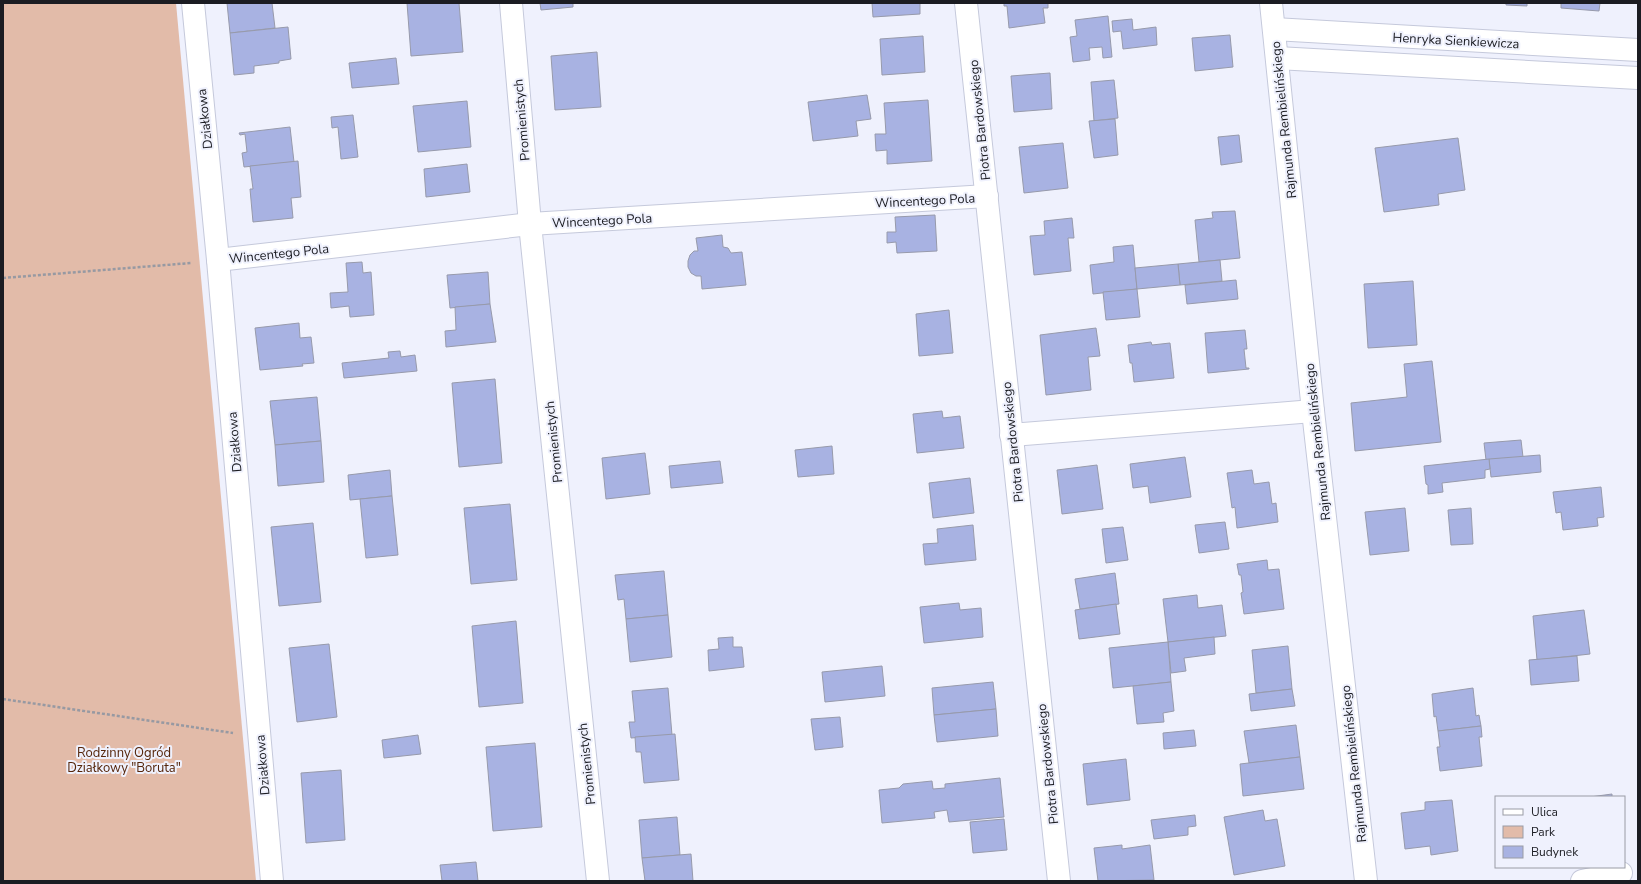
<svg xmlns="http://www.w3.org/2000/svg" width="1641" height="884" font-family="'Nunito Sans',sans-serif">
<rect width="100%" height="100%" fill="#eff1fd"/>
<path fill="#e2bba9" d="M3,3H176L256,881H3Z"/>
<g fill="#a8b2e2" stroke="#979aab">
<path d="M227,3H272L275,28L230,33Z"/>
<path d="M407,3H459L463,52L411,56Z"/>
<path d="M540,3H573V7L541,10Z"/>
<path d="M872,3H920V14L873,17Z"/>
<path d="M1004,3H1048V8H1043L1045,23L1009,28L1007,6H1004Z"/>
<path d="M1506,3H1527V6L1506,5Z"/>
<path d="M1561,3H1600L1599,11L1561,8Z"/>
<path d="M1108,16L1112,57L1103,58L1102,47L1089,48L1090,60L1073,62L1070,37L1077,36L1075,20Z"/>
<path d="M1132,19L1133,30L1156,27L1157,45L1123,49L1121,31L1113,32L1112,21Z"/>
<path d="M288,27L291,59L279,61V63L254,66V73L234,75L230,33Z"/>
<path d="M1230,35L1233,67L1195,71L1192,38Z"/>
<path d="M923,36L925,72L882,75L880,39Z"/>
<path d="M597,52L601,107L555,110L551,56Z"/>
<path d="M396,58L399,84L352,88L349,63Z"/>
<path d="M1050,73L1052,109L1014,112L1011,76Z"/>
<path d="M1114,80L1118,118L1094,121L1091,82Z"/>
<path d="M867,95L871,119L856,121L858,136L813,141L808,102Z"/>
<path d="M928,100L932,161L887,164V150L876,151L875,134H886L884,103Z"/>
<path d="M467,101L471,147L418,152L413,106Z"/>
<path d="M353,115L358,157L341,159L338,127L332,128L331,117Z"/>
<path d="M1115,119L1118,155L1094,158L1089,121Z"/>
<path d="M290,127L294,162L244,167L242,153L247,152L245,134L240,135L239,133Z"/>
<path d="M1239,135L1242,162L1221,165L1218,137Z"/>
<path d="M1458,138L1465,190L1438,194L1439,205L1384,212L1375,148Z"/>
<path d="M1063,143L1068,188L1024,193L1019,147Z"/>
<path d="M298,161L301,197L291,198L293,218L253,222L250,189H253L250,166Z"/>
<path d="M467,164L470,192L426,197L424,169Z"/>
<path d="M1235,211L1240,258L1199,262L1195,220L1213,218L1212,212Z"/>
<path d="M935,215L937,251L897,253L896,242L887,243V232H896L895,217Z"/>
<path d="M1072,218L1074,238H1068L1071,271L1034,275L1030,236L1045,235L1044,221Z"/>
<path d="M722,235L723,247L728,248L731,253L742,252L746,285L702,289L701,276H696L691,273L688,267V261L690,255L694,251H698L696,238Z"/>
<path d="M1133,245L1137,289L1093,294L1090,265L1114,262L1113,247Z"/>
<path d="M1220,260L1222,281L1180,285L1178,264Z"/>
<path d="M362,262L363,273L371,272L374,315L350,317L349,306L331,308L330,293L348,292L346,263Z"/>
<path d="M1178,264L1180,285L1137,289L1135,268Z"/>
<path d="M488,272L490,304L450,308L447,275Z"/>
<path d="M1236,280L1238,299L1187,304L1185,285Z"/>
<path d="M1413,281L1417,345L1368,348L1364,284Z"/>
<path d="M1137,289L1140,317L1106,320L1103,292Z"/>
<path d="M490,304L496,342L446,347L445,331L456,330L455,307Z"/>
<path d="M949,310L953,353L919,356L916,314Z"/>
<path d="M299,323L300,338L311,337L314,363L302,364L303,366L260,370L255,328Z"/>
<path d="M1096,328L1100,356L1088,357L1091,390L1046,395L1040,335Z"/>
<path d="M1245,330L1247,349H1244L1246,368H1249V369L1208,373L1205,333Z"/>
<path d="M1151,342L1152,345L1170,343L1174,378L1134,382L1132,363H1130L1128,345Z"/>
<path d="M400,351L401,357L415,355L417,371L344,378L342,363L389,358L388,352Z"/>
<path d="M1432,361L1441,442L1355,451L1351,403L1407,397L1404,364Z"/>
<path d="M495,379L502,463L459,467L452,383Z"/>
<path d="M317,397L321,441L275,445L270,401Z"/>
<path d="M942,411L943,418L960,416L964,448L917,453L913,414Z"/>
<path d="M1521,440L1523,457L1486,460L1484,443Z"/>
<path d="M321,441L324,482L278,486L275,445Z"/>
<path d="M832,446L834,474L798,477L795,450Z"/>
<path d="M645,453L650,494L606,499L602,458Z"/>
<path d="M1540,455L1541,472L1491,477L1489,459Z"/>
<path d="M1185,457L1191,497L1150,503L1148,486L1133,488L1130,464Z"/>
<path d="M1489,459L1490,469L1485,470V478L1442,483L1443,492L1428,494V485L1426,484L1424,466Z"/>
<path d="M720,461L723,483L671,488L669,466Z"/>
<path d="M1097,465L1103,509L1062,514L1057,470Z"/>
<path d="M390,470L392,496L350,500L348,475Z"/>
<path d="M1252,470L1254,484L1269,482L1272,504L1276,503L1278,522L1237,528L1235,507L1232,508L1227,473Z"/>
<path d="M970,478L974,513L933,518L929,483Z"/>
<path d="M1601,487L1604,517L1597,518L1598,526L1563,530L1561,512L1556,513L1553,492Z"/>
<path d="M392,496L398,555L366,558L360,499Z"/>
<path d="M510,504L517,580L471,584L464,508Z"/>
<path d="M1405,508L1409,551L1370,555L1365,512Z"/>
<path d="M1471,508L1473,544L1451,545L1448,510Z"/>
<path d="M1225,522L1229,549L1199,553L1195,525Z"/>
<path d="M313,523L321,602L279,606L271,527Z"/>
<path d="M973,525L976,560L925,565L923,544L938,543L937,529Z"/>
<path d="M1123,527L1128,560L1106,563L1102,529Z"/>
<path d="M1267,560L1268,570L1279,569L1284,609L1244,614L1241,593L1243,592L1241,575H1239L1237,564Z"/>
<path d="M664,571L668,615L626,619L624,599L618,600L615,575Z"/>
<path d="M1115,573L1119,604L1080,609L1075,579Z"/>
<path d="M1197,595L1198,608L1222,605L1226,636L1168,642L1163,599Z"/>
<path d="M959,603L960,610L981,608L983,637L924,643L920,607Z"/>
<path d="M1116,604L1120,634L1079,639L1075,610Z"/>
<path d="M1584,610L1590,654L1537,660L1533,616Z"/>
<path d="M668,615L672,657L630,662L626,619Z"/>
<path d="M516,621L523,703L479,707L472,626Z"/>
<path d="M733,637V647H742L744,667L709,671L708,650L719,649L718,638Z"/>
<path d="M1214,637L1215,654L1184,658L1186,671L1171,673L1168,642Z"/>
<path d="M1168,642L1171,682L1113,688L1109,648Z"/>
<path d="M329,644L337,717L297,722L289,648Z"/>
<path d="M1288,646L1292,689L1256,693L1252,650Z"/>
<path d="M1577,656L1579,681L1531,685L1529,660Z"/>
<path d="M882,666L885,696L825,702L822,672Z"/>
<path d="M993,682L996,709L934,715L932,688Z"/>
<path d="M1171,682L1174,711L1163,713L1164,722L1137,724L1133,686Z"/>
<path d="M668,688L672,735L631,738L629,722H635L632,691Z"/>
<path d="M1473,688L1476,716L1479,715L1481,726L1438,731L1436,716L1434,717L1432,694Z"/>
<path d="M1292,689L1295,706L1251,711L1249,694Z"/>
<path d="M996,709L998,736L937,742L934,715Z"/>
<path d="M840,717L843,747L815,750L811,719Z"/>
<path d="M1296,725L1300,757L1249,763L1244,731Z"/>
<path d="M1481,726L1482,737H1479L1482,766L1440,771L1437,747H1440L1438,731Z"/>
<path d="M1194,730L1196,746L1164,749L1163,733Z"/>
<path d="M675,734L679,780L644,783L641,752H636L635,737Z"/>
<path d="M418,735L421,754L384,758L382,740Z"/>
<path d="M535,743L542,827L493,831L486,747Z"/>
<path d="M1300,757L1304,789L1243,796L1240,764Z"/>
<path d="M1126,759L1130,800L1087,805L1083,764Z"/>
<path d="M341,770L345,840L306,843L301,773Z"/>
<path d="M1000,778L1004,817L949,822L947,810L934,812L935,818L882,823L879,790L899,788L903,784L932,781L933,789L945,788V784Z"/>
<path d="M1612,794V797H1590Z"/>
<path d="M1452,800L1458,851L1431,855L1430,846L1405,849L1401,813L1425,810V802Z"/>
<path d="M1263,810L1265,821L1277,819L1285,866L1234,875L1224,817Z"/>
<path d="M1195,815L1196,826L1188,827V835L1154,839L1151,820Z"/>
<path d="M677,817L680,855L642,858L639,820Z"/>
<path d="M1004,819L1007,850L973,853L970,822Z"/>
<path d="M1122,845V849L1150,845L1154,880L1098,881L1094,848Z"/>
<path d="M691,854L693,881H645L642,858Z"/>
<path d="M476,862L478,881H442L440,865Z"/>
</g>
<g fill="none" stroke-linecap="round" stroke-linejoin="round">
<g stroke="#c5c9db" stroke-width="24">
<g id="minor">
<path d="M193,3L218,260L272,881"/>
<path d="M511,3L530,224L598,881"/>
<path d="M966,3L1059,881"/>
<path d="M1271,3L1313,411L1366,881"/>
<path d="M1274,29L1638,50"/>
<path d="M1277,58L1638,78"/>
<path d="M218,260L530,224L987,196"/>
<path d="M1011,435L1313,411"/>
<path d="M1582,881L1621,873"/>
</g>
</g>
<g stroke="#9799a2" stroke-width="2.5" stroke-dasharray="3 2" stroke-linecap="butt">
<path d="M3,278L191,263"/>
<path d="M3,699L233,733"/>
</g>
<use href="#minor" stroke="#fff" stroke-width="22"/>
</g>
<g text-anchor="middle" stroke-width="4" stroke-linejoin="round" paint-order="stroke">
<g font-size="13" fill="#1b1c22" stroke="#eff1fd">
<text transform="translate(1456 40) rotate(3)" y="5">Henryka Sienkiewicza</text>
<text transform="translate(204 119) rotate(-96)" y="5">Działkowa</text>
<text transform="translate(521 120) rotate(-95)" y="5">Promienistych</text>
<text transform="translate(979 120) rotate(-96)" y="5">Piotra Bardowskiego</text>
<text transform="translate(1283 120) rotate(-96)" y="5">Rajmunda Rembielińskiego</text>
<text transform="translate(925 200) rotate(-3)" y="5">Wincentego Pola</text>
<text transform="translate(602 220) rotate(-3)" y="5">Wincentego Pola</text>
<text transform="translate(279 253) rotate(-6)" y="5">Wincentego Pola</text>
<text transform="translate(234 442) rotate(-95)" y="5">Działkowa</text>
<text transform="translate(553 442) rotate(-96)" y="5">Promienistych</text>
<text transform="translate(1012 442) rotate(-96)" y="5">Piotra Bardowskiego</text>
<text transform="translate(1317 442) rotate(-96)" y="5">Rajmunda Rembielińskiego</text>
<text transform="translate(586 764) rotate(-96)" y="5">Promienistych</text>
<text transform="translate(1047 764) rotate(-96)" y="5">Piotra Bardowskiego</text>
<text transform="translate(1353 764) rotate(-96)" y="5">Rajmunda Rembielińskiego</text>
<text transform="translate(262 765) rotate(-95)" y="5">Działkowa</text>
</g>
<g font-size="13" fill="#55250a" stroke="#eff1fd">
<text x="124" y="757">Rodzinny Ogród<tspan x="124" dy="15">Działkowy "Boruta"</tspan></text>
</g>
</g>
<rect width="1641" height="884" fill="none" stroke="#1b1c22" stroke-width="8"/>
<rect x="1495" y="796" width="130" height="72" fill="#eff1fd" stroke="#9a9ca5"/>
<rect x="1503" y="809" width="20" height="6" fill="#ffffff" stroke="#9a9ca5"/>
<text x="1531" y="816" font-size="12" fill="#1b1c22">Ulica</text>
<rect x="1503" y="826" width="20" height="12" fill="#e2bba9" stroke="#9a9ca5"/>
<text x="1531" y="836" font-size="12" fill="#1b1c22">Park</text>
<rect x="1503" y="846" width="20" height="12" fill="#a8b2e2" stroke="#9a9ca5"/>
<text x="1531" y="856" font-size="12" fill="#1b1c22">Budynek</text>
</svg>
